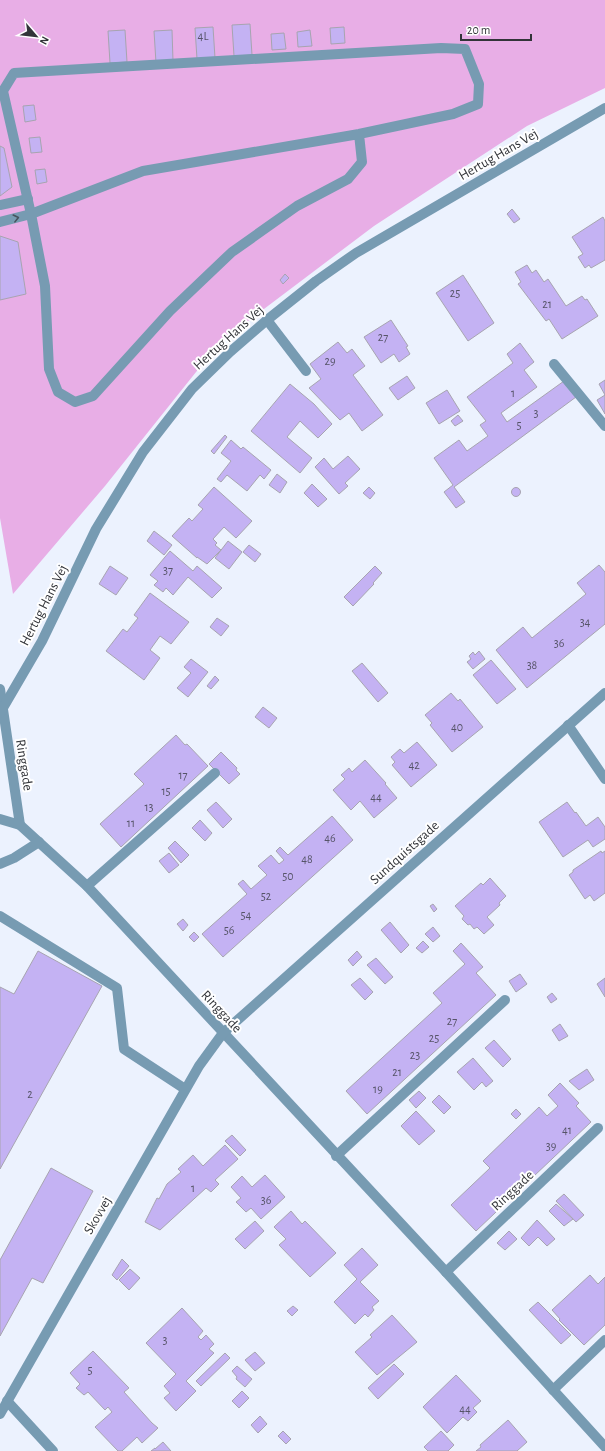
<svg xmlns="http://www.w3.org/2000/svg" width="605" height="1451" font-family="'Alegreya Sans',sans-serif">
<rect width="100%" height="100%" fill="#ecf2fe"/>
<path fill="#e8aee6" d="M0,0H605V88L527,126L374,226L220,342L105,486L13,594L0,518Z"/>
<g fill="#c4b2f3" stroke="#a7a4b0">
<path d="M250,24L252,55L234,56L232,25Z"/>
<path d="M213,27L215,58L197,59L195,28Z"/>
<path d="M344,27L345,43L331,44L330,28Z"/>
<path d="M125,30L127,62L110,63L108,31Z"/>
<path d="M172,30L173,61L156,63L154,31Z"/>
<path d="M310,30L312,46L298,47L297,32Z"/>
<path d="M284,33L286,49L272,50L271,34Z"/>
<path d="M34,105L36,120L25,122L23,106Z"/>
<path d="M40,137L42,152L31,153L29,138Z"/>
<path d="M0,146L4,148L12,187L0,196Z"/>
<path d="M45,169L47,182L37,184L35,170Z"/>
<path d="M512,209L520,219L514,223L507,214Z"/>
<path d="M603,217L605,221V260L591,268L589,265L585,268L578,257L583,254L572,237Z"/>
<path d="M0,236L18,242L26,294L0,300Z"/>
<path d="M527,265L532,273L536,270L544,282L548,279L566,306L582,296L585,300L587,299L598,316L562,339L549,319L546,321L518,284L521,282L515,272Z"/>
<path d="M285,274L289,278L283,284L280,280Z"/>
<path d="M463,275L494,323L468,341L436,293Z"/>
<path d="M391,320L408,346L406,347L410,354L399,362L394,354L381,363L364,337Z"/>
<path d="M338,342L347,353L352,349L365,366L353,375L383,415L362,431L349,413L340,420L309,388L321,379L310,364Z"/>
<path d="M520,343L534,362L524,370L537,387L501,413L507,422L564,381L576,397L454,487L465,502L456,508L444,492L453,485L434,458L459,440L467,451L488,436L480,425L486,421L467,397L513,363L507,354Z"/>
<path d="M407,376L415,388L398,400L389,388Z"/>
<path d="M605,380V395L599,384Z"/>
<path d="M290,384L314,404L332,424L318,438L300,421L287,437L312,458L300,473L251,431Z"/>
<path d="M447,390L460,411L439,424L426,403Z"/>
<path d="M605,395V414L597,400Z"/>
<path d="M458,415L463,421L455,426L451,421Z"/>
<path d="M225,435L227,437L214,454L211,451Z"/>
<path d="M231,440L241,449L243,447L271,470L264,479L260,475L247,491L227,475L221,482L217,479L231,461L221,453Z"/>
<path d="M348,456L360,469L345,483L348,486L339,494L315,467L324,458L333,469Z"/>
<path d="M277,474L287,482L280,493L269,485Z"/>
<path d="M312,484L327,499L318,507L304,493Z"/>
<path d="M214,487L252,521L236,538L224,527L213,539L217,543L215,545L221,550L207,564L197,557V558L172,536L189,518L192,521L203,509L198,505Z"/>
<path d="M369,487L375,493L370,499L363,493Z"/>
<circle cx="516" cy="492" r="4.5"/>
<path d="M154,531L172,545L164,555L147,541Z"/>
<path d="M228,541L242,552L229,569L215,558Z"/>
<path d="M249,545L261,554L255,562L243,552Z"/>
<path d="M170,551L193,571L197,566L222,588L212,598L188,577L173,595L166,588L163,592L154,585L158,581L150,575Z"/>
<path d="M599,565L605,572V624L527,688L496,650L523,627L532,638L586,594L577,583Z"/>
<path d="M110,566L128,578L116,595L99,584Z"/>
<path d="M375,566L382,573L373,583L374,584L353,606L344,597Z"/>
<path d="M150,593L189,622L171,644L160,636L150,650L160,658L144,680L106,651L123,629L127,632L138,618L134,615Z"/>
<path d="M217,618L229,626L221,636L210,627Z"/>
<path d="M479,651L485,659L473,669L467,662L471,659L469,656L473,652L475,655Z"/>
<path d="M191,659L208,672L188,697L177,688L191,673L184,667Z"/>
<path d="M491,660L516,689L497,704L473,675Z"/>
<path d="M362,663L388,693L378,702L352,671Z"/>
<path d="M215,676L219,680L211,689L207,686Z"/>
<path d="M451,693L458,701L460,699L483,727L452,752L430,725L432,723L425,715Z"/>
<path d="M263,707L277,718L269,728L255,717Z"/>
<path d="M176,735L185,745L187,744L208,766L121,847L100,824L144,784L134,774Z"/>
<path d="M417,742L437,765L411,787L392,765L395,762L391,757L400,749L404,753Z"/>
<path d="M221,752L237,768L236,770L240,774L229,784L209,764Z"/>
<path d="M365,760L386,783L385,784L397,798L374,818L360,801L351,810L333,790L345,779L341,775L349,768L352,772Z"/>
<path d="M216,802L232,819L223,828L207,810Z"/>
<path d="M567,802L575,813L576,812L586,826L598,817L605,827V839L593,847L588,840L563,857L539,822Z"/>
<path d="M332,816L353,840L223,957L202,934L247,894L238,884L243,880L251,889L267,875L258,866L271,855L279,864L284,860L276,851L280,847L288,855Z"/>
<path d="M200,820L212,833L205,841L192,828Z"/>
<path d="M175,841L189,855L181,863L168,848Z"/>
<path d="M601,851L602,853L605,851V893L594,901L590,895L585,899L569,875L573,872V870Z"/>
<path d="M169,853L179,865L169,873L159,861Z"/>
<path d="M490,878L506,896L499,903L500,905L487,917L494,925L484,934L477,927L474,929L470,924L468,925L462,919L464,916L455,906L481,883L483,885Z"/>
<path d="M433,904L437,909L434,912L430,906Z"/>
<path d="M183,919L188,925L183,931L177,924Z"/>
<path d="M390,922L409,945L401,953L381,930Z"/>
<path d="M433,927L440,936L433,942L425,934Z"/>
<path d="M194,932L199,937L194,942L189,937Z"/>
<path d="M423,941L429,947L422,953L416,948Z"/>
<path d="M461,943L483,967L476,973L496,995L367,1114L346,1091L442,1003L433,993L465,964L453,951Z"/>
<path d="M38,951L102,986L0,1169V987L14,994Z"/>
<path d="M357,951L362,957L353,966L348,960Z"/>
<path d="M376,958L393,977L385,984L367,965Z"/>
<path d="M520,974L527,984L516,992L509,981Z"/>
<path d="M360,978L373,992L365,1000L351,985Z"/>
<path d="M605,978V997L597,984Z"/>
<path d="M552,993L557,999L551,1003L547,997Z"/>
<path d="M560,1024L568,1036L559,1041L552,1030Z"/>
<path d="M494,1040L511,1059L503,1067L485,1048Z"/>
<path d="M473,1058L493,1081L486,1087L482,1082L474,1090L457,1072Z"/>
<path d="M587,1069L594,1080L579,1090L569,1081Z"/>
<path d="M560,1083L579,1103L576,1106L591,1122L476,1231L451,1205L490,1168L483,1161L539,1107L547,1116L558,1106L548,1095Z"/>
<path d="M419,1091L426,1098L416,1108L409,1100Z"/>
<path d="M439,1095L451,1107L444,1114L432,1102Z"/>
<path d="M516,1109L521,1114L516,1119L511,1114Z"/>
<path d="M416,1111L435,1131L419,1145L401,1126Z"/>
<path d="M232,1135L246,1150L240,1156L225,1141Z"/>
<path d="M225,1145L238,1159L215,1180L219,1184L211,1192L206,1188L160,1230L145,1222L157,1198L159,1199L167,1184L181,1172L178,1169L193,1155L203,1166Z"/>
<path d="M51,1168L93,1191L43,1283L32,1278L0,1336V1260Z"/>
<path d="M265,1175L285,1197L261,1219L251,1208L246,1212L236,1202L241,1198L231,1187L242,1176L252,1187Z"/>
<path d="M564,1194L584,1215L576,1222L556,1201Z"/>
<path d="M556,1204L573,1219L564,1226L549,1211Z"/>
<path d="M291,1211L302,1224L305,1221L336,1253L310,1277L279,1245L286,1239L274,1227Z"/>
<path d="M537,1220L555,1239L547,1246L538,1237L529,1246L521,1238Z"/>
<path d="M255,1221L264,1231L245,1249L235,1239Z"/>
<path d="M509,1231L517,1239L505,1250L497,1243Z"/>
<path d="M362,1248L378,1265L360,1282L379,1301L372,1307L374,1310L368,1317L365,1314L355,1324L334,1302L357,1279L344,1265Z"/>
<path d="M122,1259L129,1266L117,1280L112,1275Z"/>
<path d="M130,1269L140,1278L129,1290L119,1280Z"/>
<path d="M590,1275L598,1284L605,1277V1325L584,1345L559,1320L560,1319L552,1310Z"/>
<path d="M538,1302L571,1335L561,1344L529,1310Z"/>
<path d="M293,1306L298,1310L292,1316L287,1311Z"/>
<path d="M182,1308L203,1331L198,1337L201,1340L206,1335L214,1344L209,1349L214,1353L186,1381L196,1391L176,1411L164,1398L170,1393L164,1386L176,1374L146,1343Z"/>
<path d="M392,1315L417,1342L377,1375L355,1352L372,1337L370,1335Z"/>
<path d="M93,1351L129,1388L124,1392L152,1423L158,1428L142,1443L137,1437L122,1451H118L95,1427L112,1412L108,1407L105,1410L88,1392L84,1395L76,1388L80,1384L70,1373Z"/>
<path d="M255,1352L265,1363L255,1371L245,1360Z"/>
<path d="M225,1353L230,1358L201,1386L196,1381Z"/>
<path d="M394,1364L404,1374L378,1399L368,1388Z"/>
<path d="M237,1366L252,1379L245,1387L236,1379L237,1377L232,1371Z"/>
<path d="M456,1375L481,1401L473,1408L477,1412L468,1421L463,1417L447,1433L423,1407Z"/>
<path d="M242,1391L249,1398L239,1408L232,1401Z"/>
<path d="M260,1416L267,1424L258,1433L251,1425Z"/>
<path d="M508,1420L527,1442L517,1451H476L481,1447L480,1445Z"/>
<path d="M283,1431L291,1439L286,1444L278,1436Z"/>
<path d="M441,1431L454,1445L448,1451H428L424,1447Z"/>
<path d="M163,1442L171,1451H151L155,1448V1449Z"/>
</g>
<g fill="none" stroke-linecap="round" stroke-linejoin="round">
<g stroke="#779bb2" stroke-width="10">
<path d="M0,205L28,199"/>
<path d="M0,222L31,214L143,171L359,134L453,114L478,104L479,84L465,49L441,48L14,73L3,91L31,214L45,286L49,369L58,392L75,402L93,396L170,311L232,252L297,206L348,179L362,162L359,134"/>
<path d="M267,320L306,371"/>
<path d="M554,364L605,426"/>
<path d="M0,689L20,825"/>
<path d="M0,713L42,641L96,529L143,452L192,389L230,352L267,320L316,281L356,253L605,108"/>
<path d="M568,725L605,779"/>
<path d="M0,819L20,825L87,886L446,1272L605,1447"/>
<path d="M0,864L14,858L39,842"/>
<path d="M87,886L215,773"/>
<path d="M0,916L117,988L124,1049L185,1089"/>
<path d="M336,1156L505,1000"/>
<path d="M446,1272L598,1128"/>
<path d="M553,1390L605,1340"/>
<path d="M7,1401L53,1451"/>
<path d="M0,1414L199,1066L223,1033L605,693"/>
</g>
</g>
<defs><path id="oneway-chevron" d="M-2-3.5L2.5 0L-2 3.5" fill="none" stroke-width="1.6" stroke-linecap="round" stroke-linejoin="round"/></defs>
<use stroke="#47535d" href="#oneway-chevron" transform="translate(16 218) rotate(-14)"/>
<g text-anchor="middle" stroke-width="4" stroke-linejoin="round" paint-order="stroke">
<g font-size="12" fill="#565468">
<text x="203" y="40">4L</text>
<text x="455" y="297">25</text>
<text x="547" y="308">21</text>
<text x="383" y="341">27</text>
<text x="330" y="365">29</text>
<text x="513" y="397">1</text>
<text x="536" y="417">3</text>
<text x="519" y="429">5</text>
<text x="168" y="574">37</text>
<text x="585" y="626">34</text>
<text x="559" y="647">36</text>
<text x="532" y="669">38</text>
<text x="457" y="731">40</text>
<text x="414" y="769">42</text>
<text x="183" y="779">17</text>
<text x="166" y="795">15</text>
<text x="376" y="801">44</text>
<text x="149" y="811">13</text>
<text x="131" y="827">11</text>
<text x="330" y="842">46</text>
<text x="307" y="863">48</text>
<text x="288" y="880">50</text>
<text x="266" y="900">52</text>
<text x="246" y="919">54</text>
<text x="229" y="934">56</text>
<text x="452" y="1025">27</text>
<text x="434" y="1042">25</text>
<text x="415" y="1059">23</text>
<text x="397" y="1076">21</text>
<text x="378" y="1093">19</text>
<text x="30" y="1098">2</text>
<text x="567" y="1134">41</text>
<text x="551" y="1150">39</text>
<text x="193" y="1192">1</text>
<text x="266" y="1204">36</text>
<text x="165" y="1344">3</text>
<text x="90" y="1374">5</text>
<text x="465" y="1413">44</text>
</g>
<g font-size="14" fill="#323439" stroke="#fff">
<text transform="translate(498 154) rotate(-30)" y="5">Hertug Hans Vej</text>
<text transform="translate(228 337) rotate(-42)" y="5">Hertug Hans Vej</text>
<text transform="translate(43 605) rotate(-63)" y="5">Hertug Hans Vej</text>
<text transform="translate(25 765) rotate(81)" y="5">Ringgade</text>
<text transform="translate(404 852) rotate(-42)" y="5">Sundquistsgade</text>
<text transform="translate(222 1011) rotate(47)" y="5">Ringgade</text>
<text transform="translate(512 1190) rotate(-43)" y="5">Ringgade</text>
<text transform="translate(97 1215) rotate(-60)" y="5">Skovvej</text>
</g>
</g>
<g transform="translate(36 36) rotate(118)" stroke="#ffffff" stroke-width="3" paint-order="stroke">
<path d="M0-3L7 15L0 10L-7 15Z" fill="#323439"/>
<text y="-6" font-size="11" font-weight="bold" text-anchor="middle" fill="#323439">N</text>
</g>
<path d="M461 34v6h70v-6" fill="none" stroke="#323439" stroke-width="2"/>
<text x="467" y="34" font-size="12" fill="#323439" stroke="#ffffff" stroke-width="3" paint-order="stroke">20 m</text>
</svg>
